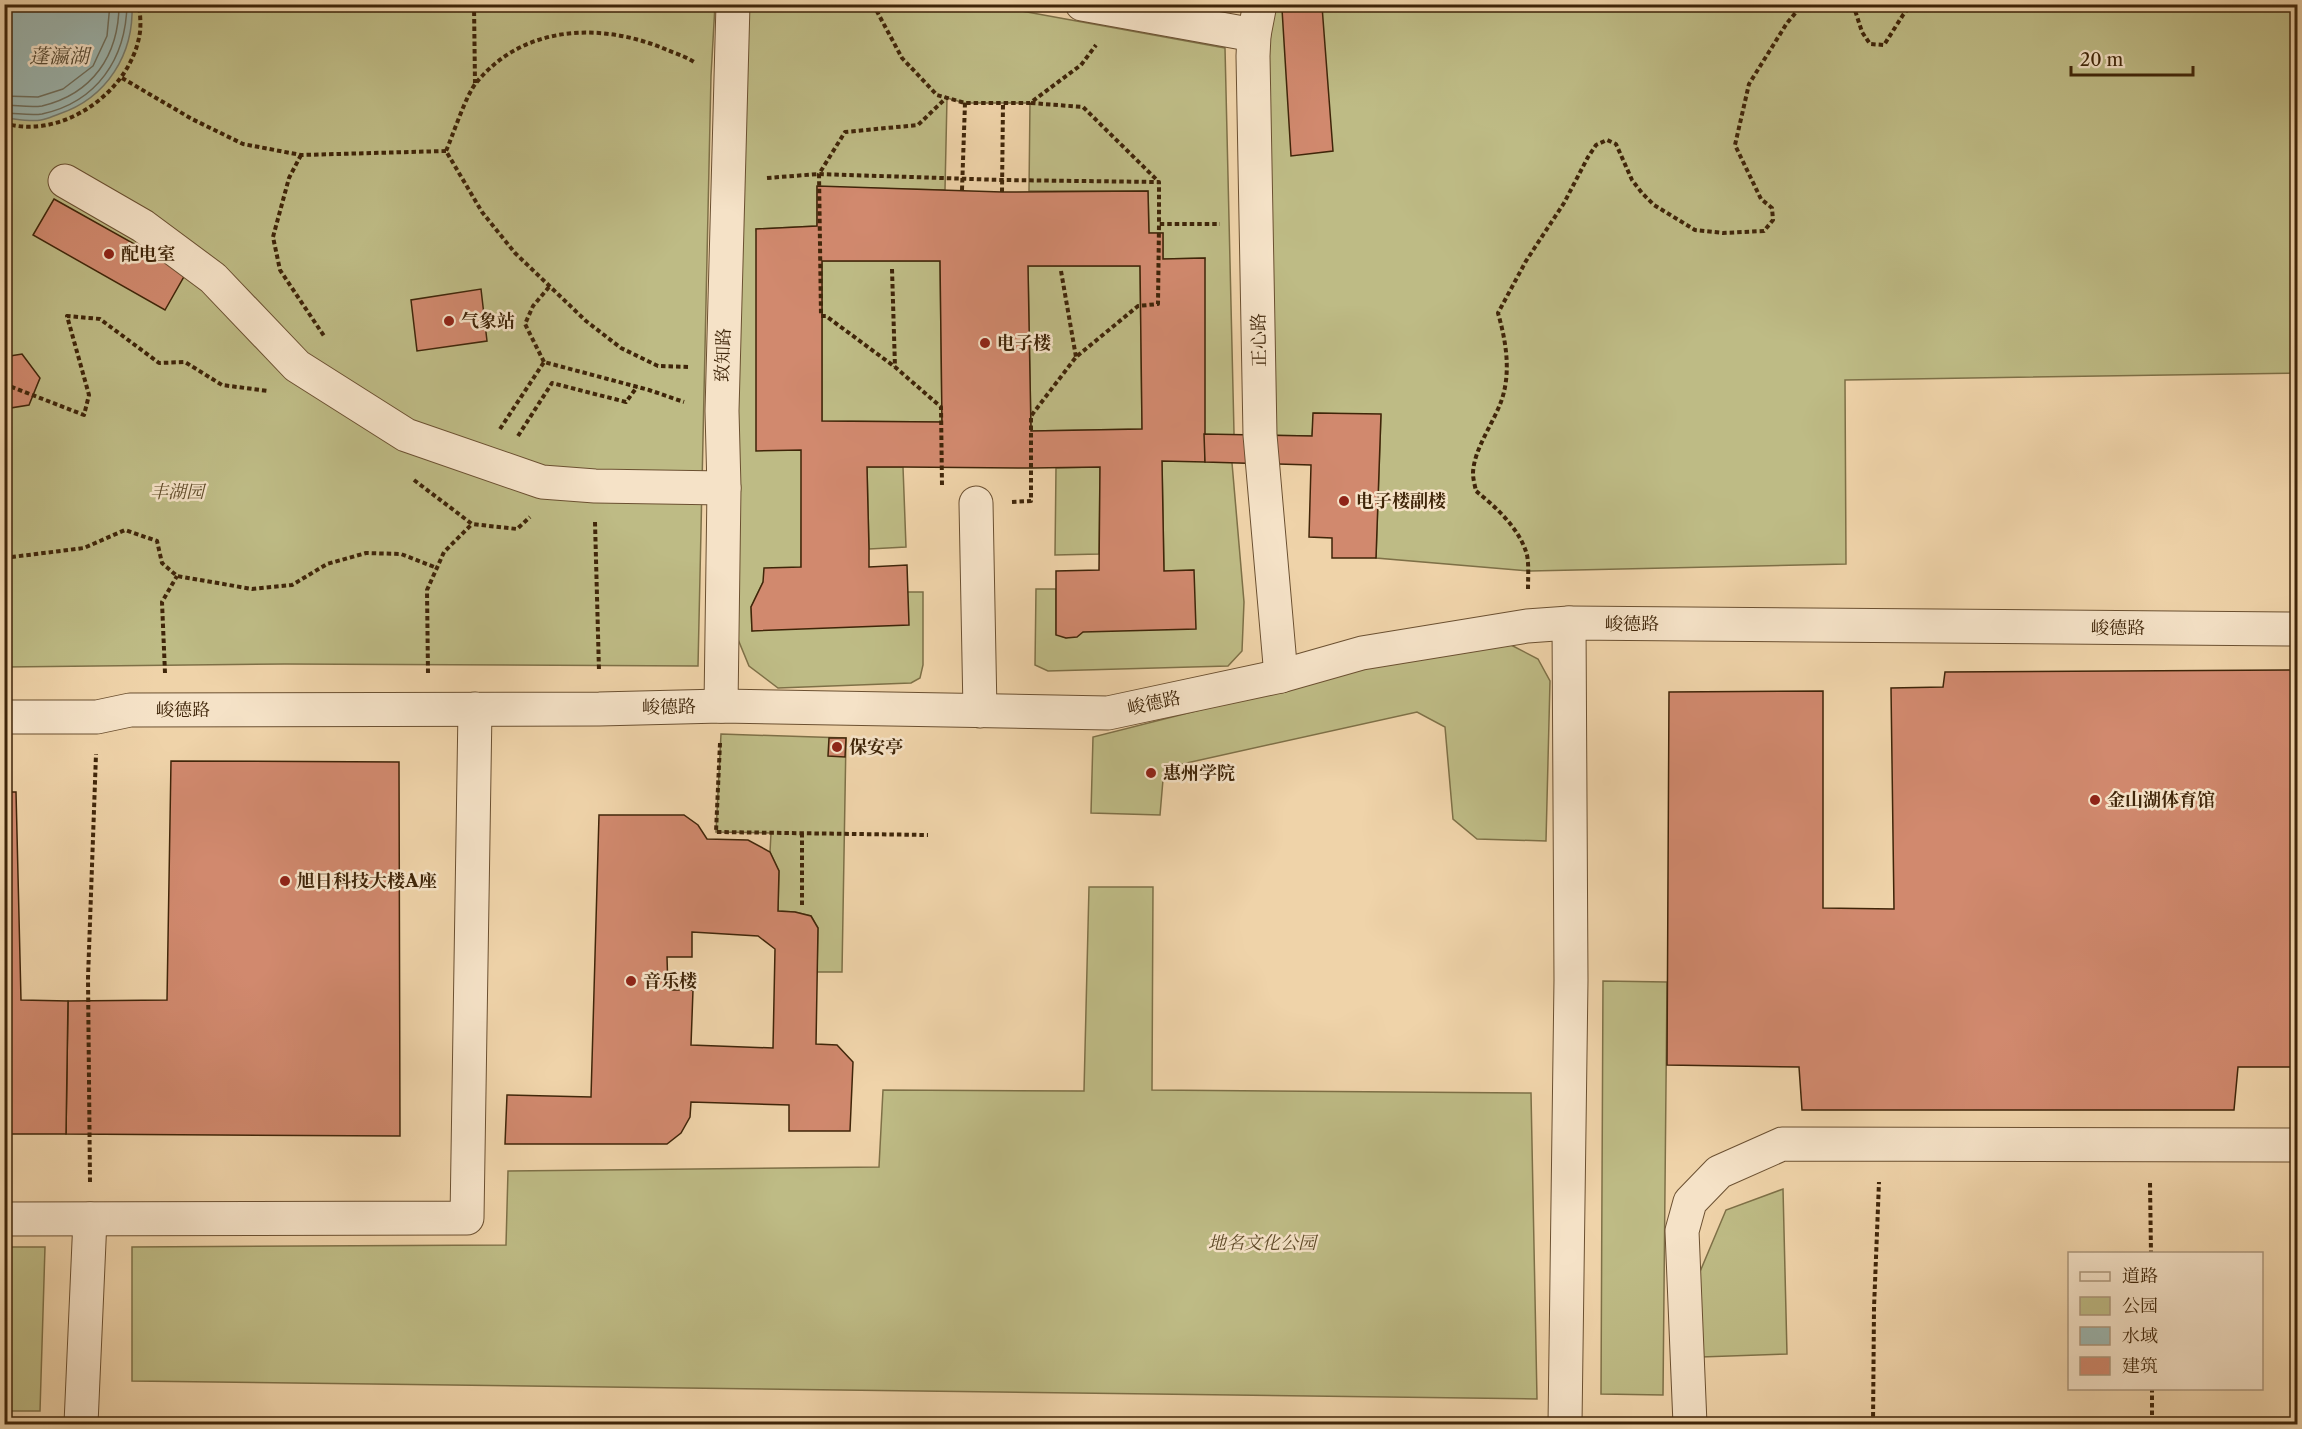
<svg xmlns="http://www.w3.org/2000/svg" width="2302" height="1429" font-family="'Libre Caslon Text','Noto Serif SC',serif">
<rect width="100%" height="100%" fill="#efd3a9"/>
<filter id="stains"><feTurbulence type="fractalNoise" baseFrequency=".00333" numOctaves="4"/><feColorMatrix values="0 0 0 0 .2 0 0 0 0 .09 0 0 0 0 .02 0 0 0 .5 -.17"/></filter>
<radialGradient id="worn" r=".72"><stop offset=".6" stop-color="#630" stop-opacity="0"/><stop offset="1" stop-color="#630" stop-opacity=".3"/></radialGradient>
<g fill="#bebb85" stroke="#7e7047" stroke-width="1.5">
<path d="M4,5H715L711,76L698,666L285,664L5,667Z"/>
<path d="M744,5H989L1225,48L1234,433L1232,463L1244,602L1242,651L1228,666L1048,671L1035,665L1036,589H1056V634L1066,638L1083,632L1194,570L1164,571L1162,461L1205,258L1163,259V233H1149L1148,191H1029L1030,103H965L947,98L945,190L817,187V226L756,229L802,450L801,567L763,582L751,607L752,631L908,592H923V665L920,678L911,683L778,688L749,666L735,632Z"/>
<path d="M1260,5H2297V373L1845,380L1846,564L1530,571L1376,558L1381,415L1314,413L1312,436L1260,435Z"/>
<path d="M822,261H940L942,422L822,421Z"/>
<path d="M1028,266H1140L1142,429L1031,431Z"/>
<path d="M867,467H903L906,547L869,549Z"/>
<path d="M1100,467L1099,554L1055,555L1056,468Z"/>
<path d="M1511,645L1538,659L1550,681L1546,841L1477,839L1453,819L1445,727L1417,712L1164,768L1160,815L1091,813L1093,737L1378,665Z"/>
<path d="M721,734L846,738L842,972H817L818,928L811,916L795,912L778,911L779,871L770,852L771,833L716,832Z"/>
<path d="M1089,887H1153L1152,1090L1531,1093L1537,1399L132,1381V1247L506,1245L508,1171L879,1167L883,1090L1084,1091Z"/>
<path d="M1603,981L1667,982L1663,1395L1601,1394Z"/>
<path d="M1783,1189L1787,1354L1701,1357L1699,1274L1726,1210Z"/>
<path d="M5,1247H45L40,1411H5Z"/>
</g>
<path fill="#9cb6b0" stroke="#777c6d" stroke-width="1.5" d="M5,4L132,5C134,54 107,98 59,114C53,116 47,119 41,120C30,122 16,119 5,118Z"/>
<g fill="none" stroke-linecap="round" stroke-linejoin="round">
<g stroke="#6e6e5c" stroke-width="1.5">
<path d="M4,96L38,97L63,89L93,66L107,36L110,4"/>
<path d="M4,105C16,105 30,108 42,106C92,94 119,56 119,4"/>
<path d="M4,113C16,113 31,116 42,114C97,102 126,59 127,4"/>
</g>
</g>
<g fill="#d1896e" stroke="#3f2509" stroke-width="1.5" fill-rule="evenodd">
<path d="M1322,6L1333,151L1291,156L1282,9Z"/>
<path d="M817,186L1002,192L1148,191L1149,233H1163V259L1205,258V462L1162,461L1164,571L1194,570L1196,629L1083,632L1077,637L1066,638L1056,635V571L1099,570L1100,467L1032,468L903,467H867L869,549V567L907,565L909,625L752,631L751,607L763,582L764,568L801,567V450L756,451V229L817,226ZM822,261H940L942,422L822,421ZM1028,266H1140L1142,429L1031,431Z"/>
<path d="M54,199L186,273L165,310L33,235Z"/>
<path d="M481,289L487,341L417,351L411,300Z"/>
<path d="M22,354L40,378L29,405L4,409V357Z"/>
<path d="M1313,413L1381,414L1376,558H1332V538L1309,537L1311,465L1205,462L1204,434L1312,436Z"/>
<path d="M2298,670V1067H2238L2234,1110H1802L1799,1067L1667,1065L1669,692L1823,691V908L1894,909L1891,688L1943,687L1945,672Z"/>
<path d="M829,738H846L845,757L828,756Z"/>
<path d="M171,761L399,762L400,1136L66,1134L68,1001L167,1000Z"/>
<path d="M4,792H16L21,1000L68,1001L66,1134H4Z"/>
<path d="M599,815H684L698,825L707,839L748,840L770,852L779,871L778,911L795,912L811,916L818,928L816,1044L837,1045L853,1062L850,1131H789V1105L691,1102L690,1117L681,1133L667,1144H505L507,1095L591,1097ZM692,932L758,936L775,949L773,1048L691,1045L693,990H668L667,957H692Z"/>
</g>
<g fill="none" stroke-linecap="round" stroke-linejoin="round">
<g stroke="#6b5031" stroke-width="35">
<g id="minor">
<path d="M1082,4L1254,35"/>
<path d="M1260,4L1254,35L1253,56L1260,435L1281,676"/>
<path d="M65,181L143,226L213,278L297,366L406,435L542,482L595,486L724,488"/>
<path d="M976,503L980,711"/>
<path d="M721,706L724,488L722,411L733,4"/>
<path d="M4,717H97L130,710L599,709L721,706L1108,713L1281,676L1362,653L1527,626L1569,623L2298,629"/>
<path d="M4,1219L467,1218L475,709"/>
<path d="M81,1424L90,1219"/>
<path d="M1565,1424L1571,980L1569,623"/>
<path d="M1690,1424L1682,1231L1690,1202L1719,1172L1782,1144L2298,1145"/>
</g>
</g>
<g stroke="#3f2509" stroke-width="4" stroke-dasharray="4.5 3" stroke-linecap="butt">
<path d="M474,4L475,83"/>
<path d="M873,4L902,58L937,95L965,103H1030L1081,65L1096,45"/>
<path d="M1853,4L1862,32L1870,44L1884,45L1903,15L1912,4"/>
<path d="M122,78L192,119L243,144L301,155L446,151"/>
<path d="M1031,103L1083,107L1158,181"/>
<path d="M4,123C62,141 132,91 140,32C141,24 140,13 139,4"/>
<path d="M301,155L289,178L273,237L280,270L324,336"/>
<path d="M767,178L819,174L1002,180L1159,182V224H1220"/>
<path d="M962,190L965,103"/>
<path d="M1002,192L1003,104"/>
<path d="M892,269L895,367"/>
<path d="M1061,271L1076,357"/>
<path d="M544,362L525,324L533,306L549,287"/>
<path d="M688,367L658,366L621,348L586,321L515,253L482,212L446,151C453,135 466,95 476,83C523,25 600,22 665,49C674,53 685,56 694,62"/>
<path d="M4,384L84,415L89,395L67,316L100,319L159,363L185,362L222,385L268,391"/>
<path d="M500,429L544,362L649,390L684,402"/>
<path d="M518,436L552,383L626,402L637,387"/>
<path d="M414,480L472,524L517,529L530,517"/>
<path d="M942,485L941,407L895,367L826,316H821L819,174L845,132L918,125L947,97"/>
<path d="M1012,502L1031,501V416L1076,357L1138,306L1158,304L1159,224"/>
<path d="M595,522L599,671"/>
<path d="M4,558L84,548L125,530L157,541L162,563L177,576L252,589L292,585L327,564L366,553L401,554L437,568"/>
<path d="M1528,589C1528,578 1529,565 1527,555C1520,529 1496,507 1476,491C1475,486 1473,479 1473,473C1474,448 1494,423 1502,399C1511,371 1506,341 1498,313L1526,261L1564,203L1588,157L1596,145L1607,140L1616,144L1632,180L1642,193L1654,205L1695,230L1723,233L1764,231L1773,220L1772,208L1761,199L1735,145L1749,84L1787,23L1803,4"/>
<path d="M165,673L162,602L177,576"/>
<path d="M428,673L427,590L444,552L472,524"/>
<path d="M720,743L716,832L928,835"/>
<path d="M802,833V906"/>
<path d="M90,1182L88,978L96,754"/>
<path d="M2150,1183L2151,1254"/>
<path d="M2152,1388V1424"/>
<path d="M1873,1424L1874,1308L1879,1182"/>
</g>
<use href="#minor" stroke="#f5e2c7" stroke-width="33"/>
</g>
<g fill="#8f2418" stroke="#f5e2c7" stroke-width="2">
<circle cx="109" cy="254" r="6"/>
<circle cx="449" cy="321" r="6"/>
<circle cx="985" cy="343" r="6"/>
<circle cx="1344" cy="501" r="6"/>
<circle cx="837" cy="747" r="6"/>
<circle cx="1151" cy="773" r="6"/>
<circle cx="2095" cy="800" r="6"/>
<circle cx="285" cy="881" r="6"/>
<circle cx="631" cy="981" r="6"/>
</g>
<g text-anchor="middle" stroke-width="5" stroke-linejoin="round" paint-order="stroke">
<g font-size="18" font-weight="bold" fill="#3f2509" stroke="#f5e2c7" text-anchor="start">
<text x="121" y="260">配电室</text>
<text x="461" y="327">气象站</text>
<text x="997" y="349">电子楼</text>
<text x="1356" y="507">电子楼副楼</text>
<text x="849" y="753">保安亭</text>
<text x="1163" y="779">惠州学院</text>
<text x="2107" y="806">金山湖体育馆</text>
<text x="297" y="887">旭日科技大楼A座</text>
<text x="643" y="987">音乐楼</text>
</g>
<g font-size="18" fill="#3f2509" stroke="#f5e2c7">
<text transform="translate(1259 340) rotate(-91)" y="6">正心路</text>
<text transform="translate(723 355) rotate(-88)" y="6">致知路</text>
<text x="1632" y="630">峻德路</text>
<text x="2118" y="634">峻德路</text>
<text transform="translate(1154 703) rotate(-12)" y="6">峻德路</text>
<text transform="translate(669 707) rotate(-1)" y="6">峻德路</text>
<text x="183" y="716">峻德路</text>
</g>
<g font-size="18" font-style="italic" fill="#5f4a28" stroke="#f5e2c7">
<text x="177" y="498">丰湖园</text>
<text x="1262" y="1249">地名文化公园</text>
</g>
<g font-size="20" font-style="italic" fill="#564933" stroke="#f5e2c7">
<text x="59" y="63">蓬瀛湖</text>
</g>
</g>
<rect width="2302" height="1429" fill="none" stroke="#efd3a9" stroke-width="24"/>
<rect x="6" y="6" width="2290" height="1417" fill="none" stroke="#3f2509" stroke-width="3"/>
<rect x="12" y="12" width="2278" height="1405" fill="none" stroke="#3f2509" stroke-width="1.5"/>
<rect x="2068" y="1252" width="195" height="138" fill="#f5e2c7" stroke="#ac967b" stroke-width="1.5"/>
<rect x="2080" y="1272" width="30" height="9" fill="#f5e2c7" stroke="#ac967b" stroke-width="1.5"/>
<text x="2122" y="1282" font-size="18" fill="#3f2509">道路</text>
<rect x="2080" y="1297" width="30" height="18" fill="#bebb85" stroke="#ac967b" stroke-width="1.5"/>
<text x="2122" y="1312" font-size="18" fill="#3f2509">公园</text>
<rect x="2080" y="1327" width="30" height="18" fill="#9cb6b0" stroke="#ac967b" stroke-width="1.5"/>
<text x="2122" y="1342" font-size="18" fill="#3f2509">水域</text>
<rect x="2080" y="1357" width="30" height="18" fill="#d1896e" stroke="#ac967b" stroke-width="1.5"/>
<text x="2122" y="1372" font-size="18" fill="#3f2509">建筑</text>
<path d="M2071 66v9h122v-9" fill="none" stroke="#3f2509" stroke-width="3"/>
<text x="2080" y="66" font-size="18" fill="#3f2509" stroke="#f5e2c7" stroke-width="4.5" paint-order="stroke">20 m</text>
<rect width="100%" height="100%" filter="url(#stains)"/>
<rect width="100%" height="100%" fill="url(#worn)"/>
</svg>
